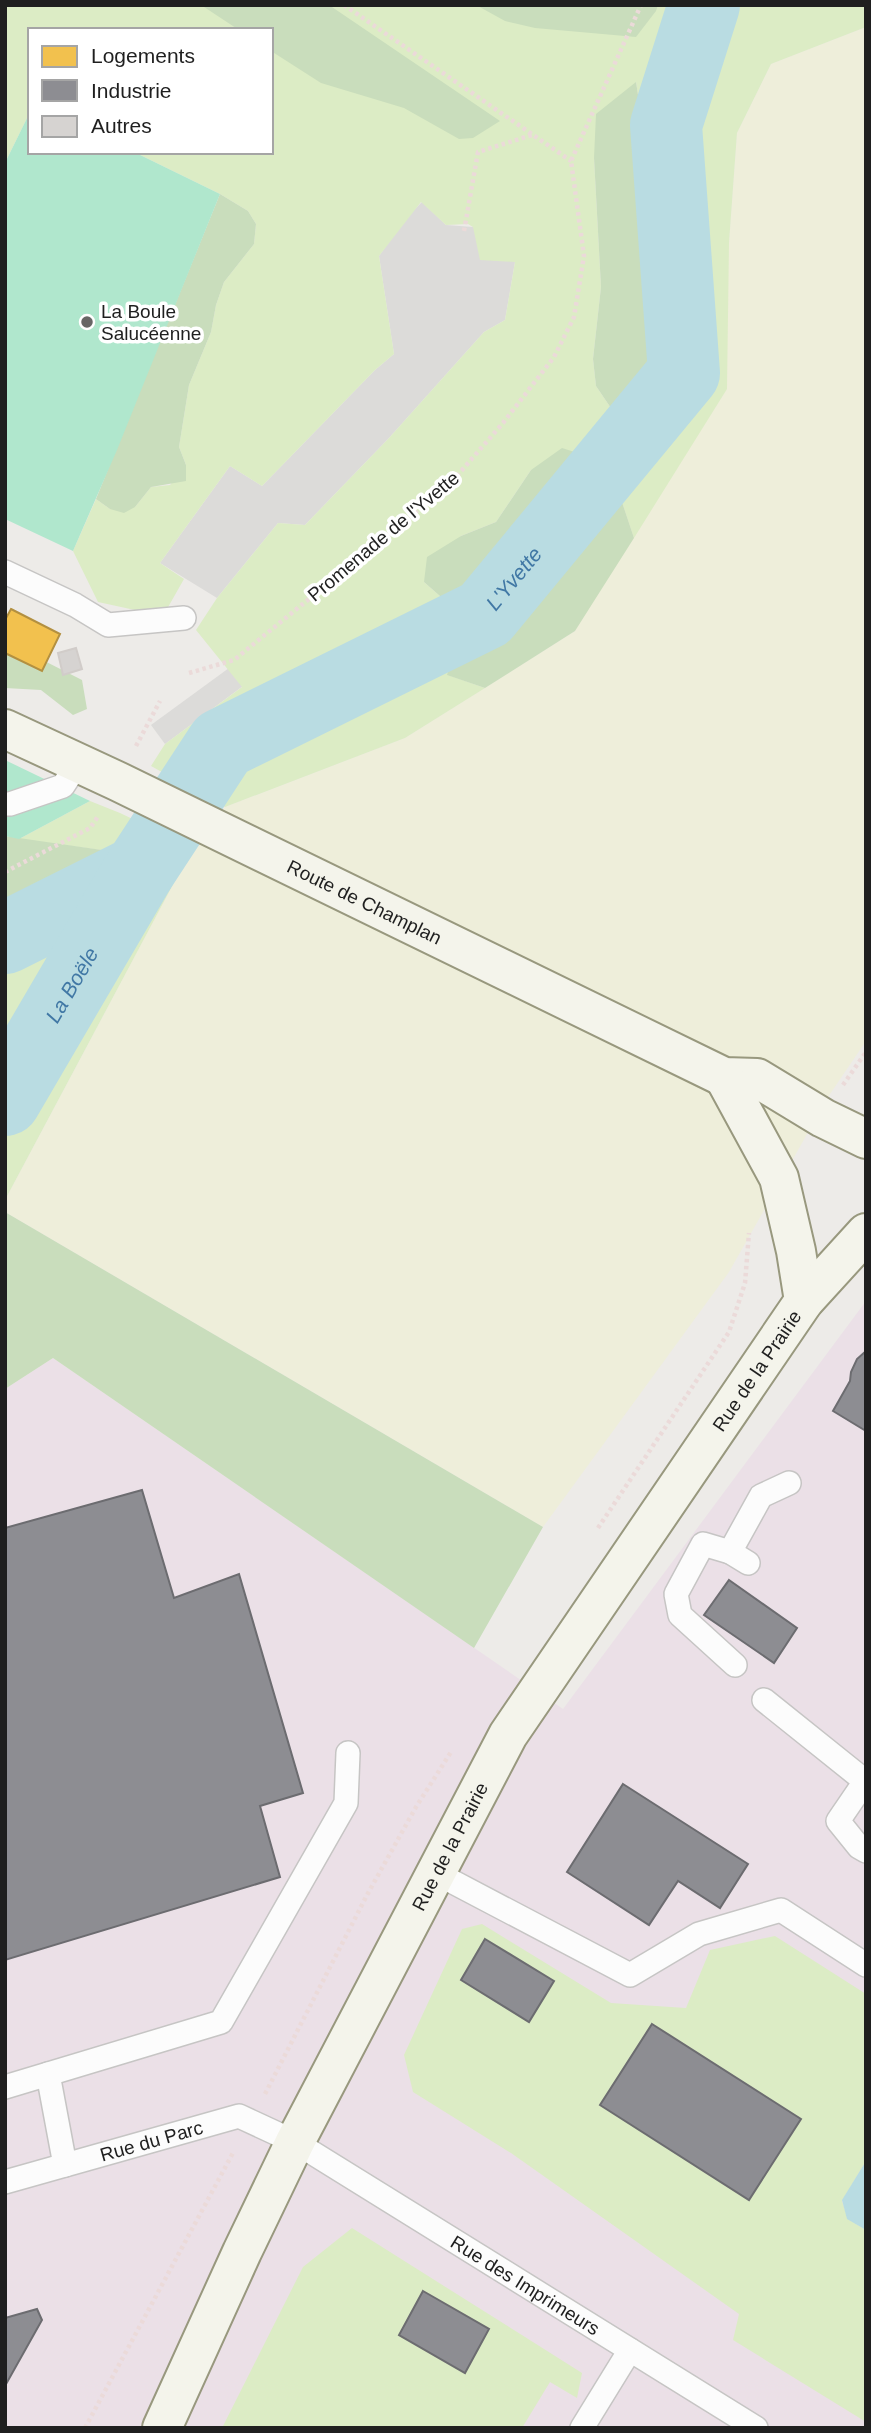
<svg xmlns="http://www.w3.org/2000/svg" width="871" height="2433" font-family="Arial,sans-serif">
<rect width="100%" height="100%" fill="#edebe8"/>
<g fill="#dcdbd9">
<path d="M422,202L446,225L473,227L515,262L505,320L484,332L389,438L305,525L278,523L217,598L160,563L230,466L262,486L375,370L394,354L379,256L406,218Z"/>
<path d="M229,668L243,686L165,744L151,725Z"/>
</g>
<path fill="#ebe0e7" d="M866,1301V2428H5V1389L53,1358L563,1709Z"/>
<path fill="#eeeeda" d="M866,27V1041L828,1097L729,1272L543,1527L5,1212V1200L177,877L225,807L405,738L575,631L729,243L737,133L771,64Z"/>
<g fill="#dcecc5" fill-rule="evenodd">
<path d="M5,5H866V27L771,64L737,133L729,243L727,389L634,538L622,502L604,483L587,456L531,470L496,522L461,536L424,582L449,604L461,630L448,675L485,688L405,738L225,807L151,766L165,744L242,687L196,630L217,598L278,523L305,525L389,438L484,332L505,320L515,262L480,260L473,227L468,224L446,225L421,202L379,256L394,354L375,370L262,486L230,466L160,563L184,579L167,609L144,612L98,602L73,551L96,499L110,509L135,507L151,487L170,485L186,465L179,447L189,385L211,332L216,305L224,282L254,244L256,224L248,211L220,194L134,152H271V30H30V112L5,163ZM636,82L665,268L673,358L646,406L635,415L615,414L596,386L593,359L601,287L594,158Z"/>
<path d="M90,801L120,813L196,849L177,877L5,1200V1060L22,1039L5,1027V903L41,906L74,921L101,850L19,839Z"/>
<path d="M482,1924L611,2003L686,2008L710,1950L775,1936L866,1994V2161L842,2201L848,2219L866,2230V2422L733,2340L739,2314L511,2153L413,2092L404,2055L462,1929ZM485,1939L554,1982L528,2022L461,1980ZM601,2105L800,2119L749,2200Z"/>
<path d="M352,2228L582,2373L577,2398L550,2382L522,2428H222L303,2267Z"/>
</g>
<g fill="#c9ddbc">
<path d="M201,5H329L500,121L473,138L459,139L404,108L321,83L271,51V30H239Z"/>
<path d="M476,5H658L656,11L636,37L535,28L505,21Z"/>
<path d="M636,82L665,268L673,358L646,406L636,415L615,414L596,386L593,359L601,287L594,158L596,114Z"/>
<path d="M220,194L248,211L256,224L254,244L224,282L216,305L211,332L189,385L179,447L186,465V481L151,487L135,507L124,513L110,509L96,499Z"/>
<path d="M562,448L587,456L604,483L622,502L634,538L575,631L485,688L447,675L461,630L449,604L424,582L427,557L461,536L496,522L531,470Z"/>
<path d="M5,641L82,680L87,709L73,715L41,690L5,688Z"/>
<path d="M5,836L102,850L111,865L108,895L92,920L74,921L41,906L5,903Z"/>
<path d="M5,1212L543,1527L474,1648L53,1358L5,1389Z"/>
</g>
<g fill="#b0e7cd">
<path d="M30,112V152H134L220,194L117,450L73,551L5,519V163Z"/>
<path d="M5,760L90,801L19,839L5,836Z"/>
</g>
<path fill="#b9dce2" d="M866,2161V2230L847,2219L842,2200Z"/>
<path fill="#f2c14e" stroke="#b39040" stroke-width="2" d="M11,609L60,634L42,671L5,653V620Z"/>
<g fill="#8d8d92" stroke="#6c6c70" stroke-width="2">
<path d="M866,1351V1431L833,1411L850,1381L851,1372L857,1359Z"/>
<path d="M142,1490L174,1598L239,1574L303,1793L260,1806L280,1877L5,1960V1528Z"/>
<path d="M729,1580L797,1628L774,1663L704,1615Z"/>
<path d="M623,1784L748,1864L720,1908L678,1881L649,1925L567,1872Z"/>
<path d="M485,1939L554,1981L529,2022L461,1980Z"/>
<path d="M652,2024L801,2119L749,2200L600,2105Z"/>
<path d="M423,2291L489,2329L465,2373L399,2335Z"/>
<path d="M37,2309L42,2320L5,2386V2318Z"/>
</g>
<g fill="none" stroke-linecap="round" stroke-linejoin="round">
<g stroke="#b9dce2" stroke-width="72">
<path d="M5,938L139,871"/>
<path id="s1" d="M5,1100L139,871L222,744L485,614L684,373L666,125L704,5"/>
</g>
</g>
<path fill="#d6d3d1" stroke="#d1ccc9" stroke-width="2" d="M76,648L82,669L63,675L58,653Z"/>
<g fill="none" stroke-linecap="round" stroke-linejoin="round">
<g stroke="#c6c5c4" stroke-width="26">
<g id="lane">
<path d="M5,572L75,605L108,625L184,618"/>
<path d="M5,804H10L63,786L78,763"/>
<path d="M730,1552L703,1544L676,1594L680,1615L735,1665"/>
<path d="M748,1563L730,1552L761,1496L789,1483"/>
<path d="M764,1700L865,1781"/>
<path d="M866,1780L838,1821L859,1847L866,1851"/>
<path d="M436,1873L630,1975L699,1934L781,1910L866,1965"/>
<path d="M48,2074L65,2165"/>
<path d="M5,2087L221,2022L346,1803L348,1753"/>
<path id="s2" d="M5,2182L239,2116L295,2142L756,2428"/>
<path d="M582,2428L630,2350"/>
</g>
</g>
<g stroke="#98987e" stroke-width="42">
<g id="secondary">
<path id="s3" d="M5,729L117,781L724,1077L757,1078L823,1118L866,1139"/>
<path d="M724,1077L779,1178L796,1251L804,1301"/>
<path id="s4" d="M162,2428L242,2252L295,2142L508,1735L804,1301L866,1233"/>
</g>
</g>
<g stroke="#ebdad9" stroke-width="4.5" stroke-dasharray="3.5 3.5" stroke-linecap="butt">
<path d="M344,5L571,161"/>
<path d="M464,231L478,152L532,135"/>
<path d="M189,673L234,660L449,485L503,423L554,357L574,317L584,256L571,161L641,5"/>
<path d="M136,746L160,701"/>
<path d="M5,872L90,828L99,815"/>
<path d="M843,1085L866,1052"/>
<path d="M598,1528L729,1332L745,1283L749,1233"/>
<path d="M265,2094L367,1895L416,1807L451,1752"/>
<path d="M85,2428L234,2151"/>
</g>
<use href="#lane" stroke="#fcfcfc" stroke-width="23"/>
<use href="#secondary" stroke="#f4f4eb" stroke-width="38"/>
</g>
<circle fill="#676665" stroke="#fff" stroke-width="2.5" cx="87" cy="322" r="7"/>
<g text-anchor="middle" stroke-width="7" stroke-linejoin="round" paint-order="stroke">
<g font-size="19" fill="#1f1f1f" stroke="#fff" text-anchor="start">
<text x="101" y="318">La Boule<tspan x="101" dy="22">Salucéenne</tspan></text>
</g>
<g font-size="19" fill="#1f1f1f" stroke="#fff">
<text transform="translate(383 536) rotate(-40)" y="7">Promenade de l'Yvette</text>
<text dy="7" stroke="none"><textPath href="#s3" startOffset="399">Route de Champlan</textPath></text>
<text dy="7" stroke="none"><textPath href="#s4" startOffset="1216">Rue de la Prairie</textPath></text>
<text dy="7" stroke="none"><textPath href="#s4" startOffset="649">Rue de la Prairie</textPath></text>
<text dy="7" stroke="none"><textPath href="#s2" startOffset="152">Rue du Parc</textPath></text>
<text dy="7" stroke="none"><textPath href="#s2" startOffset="576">Rue des Imprimeurs</textPath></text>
</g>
<g font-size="21" font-style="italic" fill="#4178a5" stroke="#fff">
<text dy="7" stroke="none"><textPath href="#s1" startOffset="756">L'Yvette</textPath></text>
<text dy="7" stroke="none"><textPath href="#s1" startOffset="133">La Boële</textPath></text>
</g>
</g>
<rect width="871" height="2433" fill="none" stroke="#1f1f1f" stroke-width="14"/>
<rect x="28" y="28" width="245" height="126" fill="#ffffff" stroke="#a5a5a5" stroke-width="2"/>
<rect x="42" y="46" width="35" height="21" fill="#f2c14e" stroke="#a5a5a5" stroke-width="2"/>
<text x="91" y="63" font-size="21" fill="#1f1f1f">Logements</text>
<rect x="42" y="80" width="35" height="21" fill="#8d8d92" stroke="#a5a5a5" stroke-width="2"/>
<text x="91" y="98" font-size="21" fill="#1f1f1f">Industrie</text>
<rect x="42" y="116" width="35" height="21" fill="#d6d3d1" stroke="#a5a5a5" stroke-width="2"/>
<text x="91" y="133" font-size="21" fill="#1f1f1f">Autres</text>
</svg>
